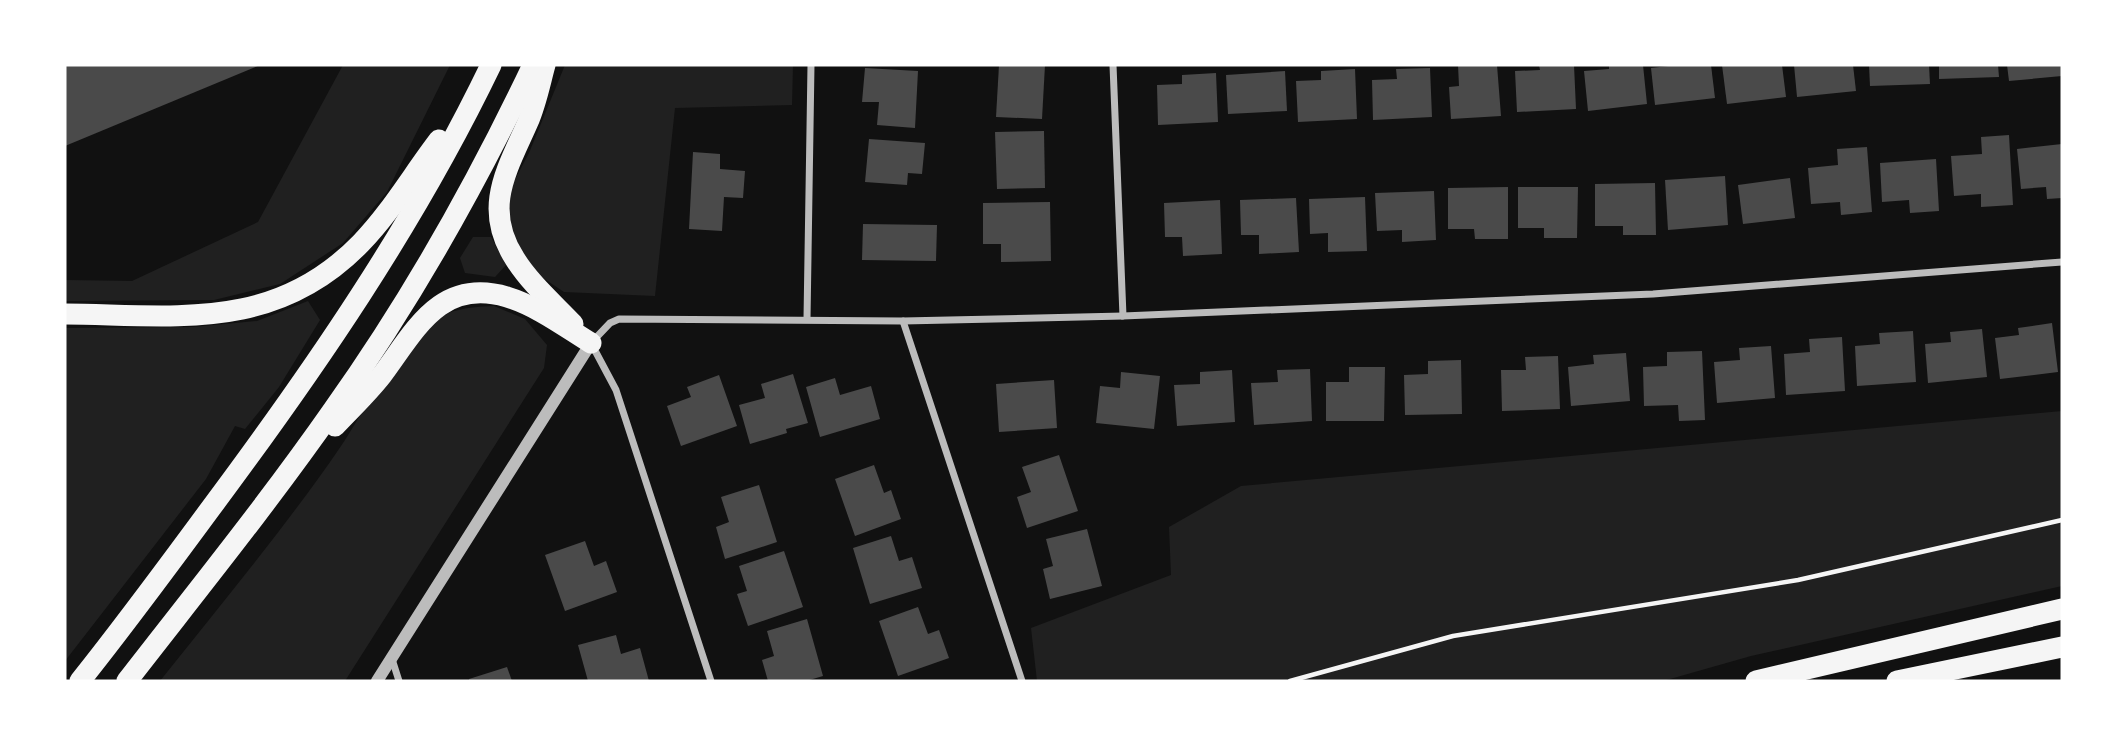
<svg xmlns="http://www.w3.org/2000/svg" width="2127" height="746" font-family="Montserrat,sans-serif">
<rect width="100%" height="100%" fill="#111"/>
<g fill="#202020">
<path d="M343,65H450L387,192L343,243L280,284L214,300L65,301V280L132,281L258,222Z"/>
<path d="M565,65H793L792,105L675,108L655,296L564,292L531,270L511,240L504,200L529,153Z"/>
<path d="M473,237H491L506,265L495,277L465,273L460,258Z"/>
<path d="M308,301L320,320L279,387L245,429L235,426L206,479L65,661V328L193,327L257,321Z"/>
<path d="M494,306L525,319L547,345L544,368L345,681H160C220,605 284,529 339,449C367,409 387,358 425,327C446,309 468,307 494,306Z"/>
<path d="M2062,411V586L1751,656L1663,681H1037L1031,628L1171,575L1169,527L1241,486Z"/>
</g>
<g fill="#4a4a4a">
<path d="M65,65H260L65,146Z"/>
<path d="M999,65H1045L1042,119L996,117Z"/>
<path d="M1458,65H1497L1501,116L1451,119L1449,87L1459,86Z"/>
<path d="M1539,65H1574L1576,109L1517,112L1515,71L1540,70Z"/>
<path d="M1609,65H1643L1647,104L1588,111L1584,71L1609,69Z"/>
<path d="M1677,65H1711L1715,98L1655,105L1651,68Z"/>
<path d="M1722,65H1782L1786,97L1727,104Z"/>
<path d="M1794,65H1853L1856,91L1797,97Z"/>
<path d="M1869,65H1929L1930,84L1870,86Z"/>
<path d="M1939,65H1998L1999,77L1939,79Z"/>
<path d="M2007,65H2062V76L2009,81Z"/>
<path d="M865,68L918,71L915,128L877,125L879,102H862Z"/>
<path d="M1430,68L1432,117L1373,120L1372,80L1397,79L1396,69Z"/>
<path d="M1355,69L1357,119L1298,122L1296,81L1321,80V71Z"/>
<path d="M1285,71L1287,111L1228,114L1226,75Z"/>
<path d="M1216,73L1218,122L1158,125L1157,85L1182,84V75Z"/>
<path d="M1044,131L1045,188L997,189L995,132Z"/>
<path d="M2009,135L2013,205L1981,207V194L1954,196L1951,156L1982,154L1981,137Z"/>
<path d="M869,139L925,143L922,174L908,173L907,185L865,182Z"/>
<path d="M2062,144V198L2047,199L2046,187L2021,189L2017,149Z"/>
<path d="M1867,147L1872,212L1841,215L1840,202L1811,204L1808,168L1838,165L1837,149Z"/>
<path d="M693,152L720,154V169L745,171L743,198L724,197L722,231L689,229Z"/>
<path d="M1936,159L1939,211L1910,213L1909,200L1882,202L1880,163Z"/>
<path d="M1725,176L1728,225L1668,230L1665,180Z"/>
<path d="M1790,178L1795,218L1743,224L1738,185Z"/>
<path d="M1655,183L1656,235H1623V226H1595V184Z"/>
<path d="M1508,187V239H1475L1474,229H1448V188Z"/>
<path d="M1518,187H1578L1577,238H1544V228H1518Z"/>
<path d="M1434,191L1436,240L1402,242V230L1377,231L1375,193Z"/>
<path d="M1365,197L1367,251L1328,252V233L1310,234L1309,199Z"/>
<path d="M1296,198L1299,252L1259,254V235H1241L1240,200Z"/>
<path d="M1220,200L1222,254L1183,256L1182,237H1165L1164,203Z"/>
<path d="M1050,202L1051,261L1001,262V244H983V203Z"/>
<path d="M863,224L937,225L936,261L862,260Z"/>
<path d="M2052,323L2058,372L2000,379L1995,338L2019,335L2018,328Z"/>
<path d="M1982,329L1987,377L1928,383L1925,344L1951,342L1950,332Z"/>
<path d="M1913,331L1916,382L1857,386L1855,346L1880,344L1879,333Z"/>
<path d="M1842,337L1845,391L1786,395L1784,354L1810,352L1809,339Z"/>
<path d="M1771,346L1775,398L1717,403L1714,362L1740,360L1739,348Z"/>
<path d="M1702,351L1705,420L1679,421L1678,405L1644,406L1643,367L1667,366V352Z"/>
<path d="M1626,353L1630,401L1571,406L1568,367L1594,364L1593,355Z"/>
<path d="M1558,356L1560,409L1502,411L1501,370H1526L1525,357Z"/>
<path d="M1461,360L1462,414L1405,415L1404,375L1428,374V361Z"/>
<path d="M1349,367H1385L1384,421H1326V382H1349Z"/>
<path d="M1310,369L1312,421L1254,425L1251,383L1278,382L1277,370Z"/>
<path d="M1232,370L1235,422L1177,426L1174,385L1200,384V372Z"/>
<path d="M1121,372L1160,376L1154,429L1096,423L1100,386L1120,388Z"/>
<path d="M793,374L808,423L786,429L787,433L750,444L739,405L765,398L761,384Z"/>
<path d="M719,375L737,426L681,446L667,406L691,397L687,387Z"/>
<path d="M835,378L840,395L871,386L880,419L820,437L806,387Z"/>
<path d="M1054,380L1057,428L999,432L996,384Z"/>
<path d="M1059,455L1078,511L1027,528L1017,497L1031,492L1022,467Z"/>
<path d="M874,465L884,493L891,490L901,519L855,536L835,479Z"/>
<path d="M759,485L777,542L725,559L716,527L729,522L721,497Z"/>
<path d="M1087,529L1102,586L1050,599L1043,569L1053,566L1046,539Z"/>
<path d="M891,536L899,561L912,557L922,588L870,604L853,548Z"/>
<path d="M585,541L594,566L606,561L617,592L565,611L545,555Z"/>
<path d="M784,551L803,607L748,626L737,594L747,591L739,566Z"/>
<path d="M918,607L928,634L939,630L949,658L898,676L879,621Z"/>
<path d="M807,619L823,676L806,681H768L762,660L774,656L767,631Z"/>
<path d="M616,635L621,654L640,648L649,681H588L578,645Z"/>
<path d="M507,667L512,681H469V679Z"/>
</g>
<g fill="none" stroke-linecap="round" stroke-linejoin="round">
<path stroke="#f5f5f5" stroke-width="4.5" d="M1290,681L1453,636L1798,580L2062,520"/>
<g stroke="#bcbcbc" stroke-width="7">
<path d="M1113,65L1123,316"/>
<path d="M807,319L811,65"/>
<path d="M903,321L1022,681"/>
<path d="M392,659L399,681"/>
<path d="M711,681L616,390L591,343L610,323L619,319L903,321L1123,316L1653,294L2062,262"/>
</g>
<path stroke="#bcbcbc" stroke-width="12" d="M377,681L591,343"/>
<g stroke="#f5f5f5" stroke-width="21">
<path d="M545,65C540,83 536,104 528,122C507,170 482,208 515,259C530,283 553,303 573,324"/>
<path d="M65,314C177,315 275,332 361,243C391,212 413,174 439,140"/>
<path d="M335,426C351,409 368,393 382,375C415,331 440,277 507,297C537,306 565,327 591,343"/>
<path d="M80,681C124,626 166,569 208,512C314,370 414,225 491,65"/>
<path d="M127,681C196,592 268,503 333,410C410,302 476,185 533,65"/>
<path d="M1756,681L2062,609"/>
<path d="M1897,681L2062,647"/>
</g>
</g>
<rect width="2127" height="746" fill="none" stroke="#ffffff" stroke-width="133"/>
</svg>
